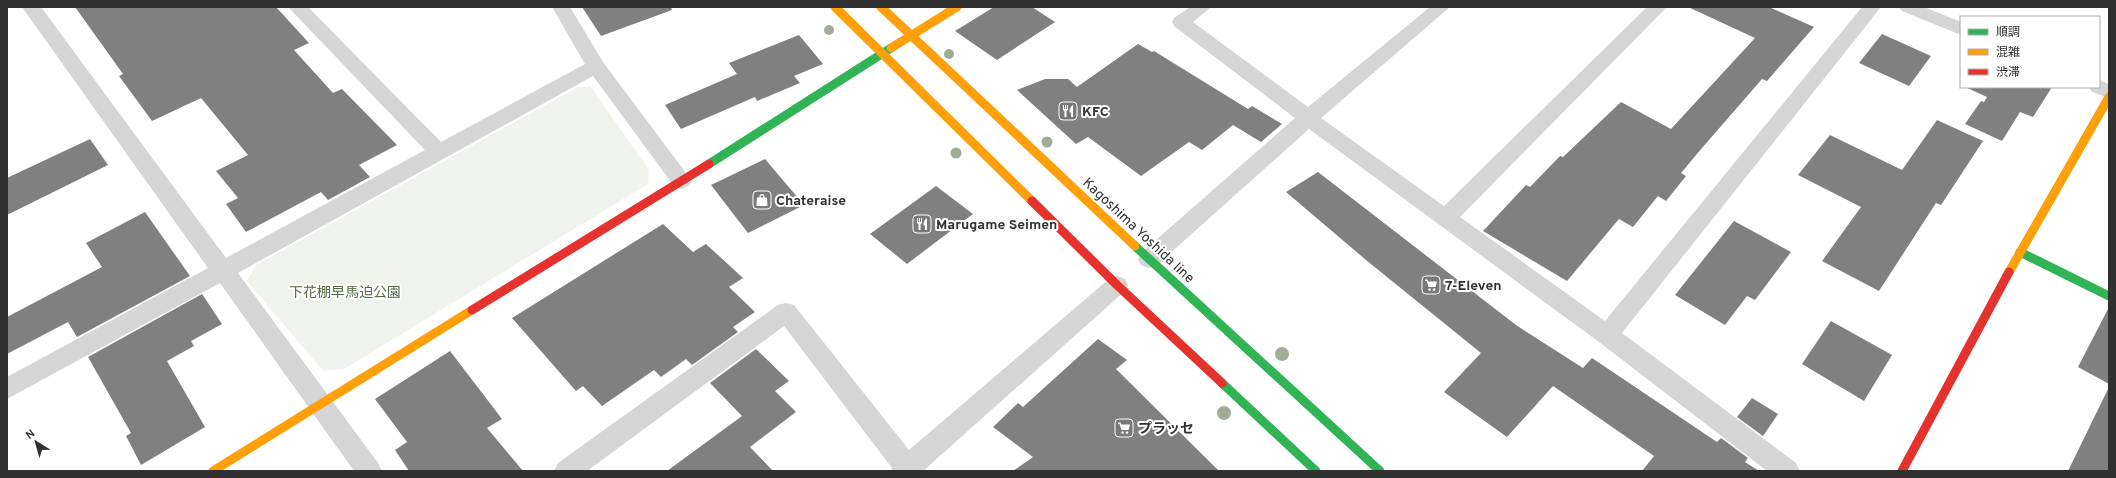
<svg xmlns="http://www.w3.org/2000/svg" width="2116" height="478" font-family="Overpass,'Noto Sans JP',sans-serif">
<rect width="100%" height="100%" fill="#fff"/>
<path fill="#f0f3ed" d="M578,87H591L649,170L648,184L344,369L323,371L247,281L256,265Z"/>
<g fill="#808080">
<path d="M75,7H276L309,43L294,50L333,93L342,89L397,145L359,165L370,177L328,200L321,192L246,232L226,204L238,198L216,171L248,155L201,98L152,121L119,76L123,74Z"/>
<path d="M582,7H671L672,10L601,36Z"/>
<path d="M994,7H1032L1055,22L997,60L955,31Z"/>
<path d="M1688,7H1769L1814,27L1767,81L1762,79L1702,148L1681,173L1686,176L1666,201L1658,196L1633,227L1619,219L1567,281L1483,231L1526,185L1530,187L1560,156L1563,157L1621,102L1671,129L1755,38Z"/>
<path d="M1882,34L1931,56L1909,86L1859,63Z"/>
<path d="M799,35L823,64L794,76L800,83L757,101L755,97L681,129L665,105L737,74L729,63Z"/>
<path d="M1138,44L1152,52L1154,51L1248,109L1252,106L1282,124L1261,142L1233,125L1202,150L1189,142L1141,176L1088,137L1076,144L1017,90L1045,79H1068L1077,87Z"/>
<path d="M1965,87H2052L2033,117L2020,112L2002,141L1965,124L1981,101L1984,102L1987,97Z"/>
<path d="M1937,120L1983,141L1941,205L1936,203L1879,291L1822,261L1861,207L1798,175L1830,135L1902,170Z"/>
<path d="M90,139L108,165L7,215V178Z"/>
<path d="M765,159L804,205L748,233L711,185Z"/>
<path d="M1318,172L1516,325L1583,368L1592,358L1717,442L1721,438L1748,458L1745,462L1759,471H1642L1654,456L1553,386L1507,437L1444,392L1481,353L1366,260L1286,192Z"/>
<path d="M936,186L973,214L907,264L870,234Z"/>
<path d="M145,212L190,276L77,337L68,322L7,354V317L102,267L86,243Z"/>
<path d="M1734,221L1791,252L1755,300L1747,296L1725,325L1675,295Z"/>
<path d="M663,224L693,252L706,244L743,278L729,287L755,312L733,327L738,332L692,365L686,359L661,377L654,370L602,406L583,386L576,391L512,318Z"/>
<path d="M202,294L222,324L191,341L194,346L167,361L205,427L141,465L126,436L131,433L88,357Z"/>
<path d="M2109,307V384L2078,367Z"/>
<path d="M1831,321L1892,355L1864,401L1802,364Z"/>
<path d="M1098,339L1127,360L1116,369L1219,471H1013L1033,457L993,427L1018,403L1023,407Z"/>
<path d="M756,349L789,381L775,391L796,412L750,447L773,471H667L742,416L710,383Z"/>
<path d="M450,351L502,419L487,428L523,471H409L395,450L407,442L375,399Z"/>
<path d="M2109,387V471H2068Z"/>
<path d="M1752,398L1778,414L1763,436L1737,417Z"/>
</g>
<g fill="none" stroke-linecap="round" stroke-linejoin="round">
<g fill="#d5d5d5" fill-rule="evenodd">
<path d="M22,7H41L226,258L425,150L288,7H308L441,142L585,64L552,7H570L603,62L692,181L688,186L681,189L674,186L593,76L238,273L378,463L382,471H354L220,283L7,399V377L208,268Z"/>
<path d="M1190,7H1211L1193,22L1308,107L1430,7H1450L1321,118L1444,206L1647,7H1667L1460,217L1605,321L1862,7H1881L1622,333L1796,463L1800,471H1767L1599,342L1309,129L1157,265L1149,268L1141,265L1138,259L1141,253L1295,118L1174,26L1172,22L1174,18Z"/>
<path d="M1899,7H1924L1961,22V35L1902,11Z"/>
<path d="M2099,80L2109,84V98L2092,92L2089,87H2099Z"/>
<path d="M1117,276L1125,279L1128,285L1125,291L923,471H891L892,468L784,326L587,471H554L558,463L778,305L786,303L794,305L909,450L1109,279Z"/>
</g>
<g stroke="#30b455" stroke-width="9">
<path d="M709,164L891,48"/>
<path d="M1135,246L1380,471"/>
<path d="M2020,252L2109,296"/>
<path d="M1222,383L1316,471"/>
</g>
<g stroke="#ff9f0a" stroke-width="9">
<path d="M835,7L1032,201"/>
<path d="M881,7L1135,246"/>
<path d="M891,48L957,7"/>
<path d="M2009,272L2109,97"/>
<path d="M213,471L472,310"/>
</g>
<g stroke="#e5322d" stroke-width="9">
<path d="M1032,201L1117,285L1222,383"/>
<path d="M472,310L709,164"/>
<path d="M1902,471L2009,272"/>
</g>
</g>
<g fill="#a0ac97">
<circle cx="829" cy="30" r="5"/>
<circle cx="949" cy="54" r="5"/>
<circle cx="1047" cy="142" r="5.5"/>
<circle cx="956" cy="153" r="5.5"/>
<circle cx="1282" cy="354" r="7"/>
<circle cx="1224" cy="413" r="7"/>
</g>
<defs>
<g id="restaurant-square" transform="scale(1)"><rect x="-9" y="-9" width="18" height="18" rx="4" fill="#797979" stroke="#fff"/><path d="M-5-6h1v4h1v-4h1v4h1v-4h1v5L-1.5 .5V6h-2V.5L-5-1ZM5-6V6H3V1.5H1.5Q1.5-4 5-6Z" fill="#fff"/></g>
<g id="shop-square" transform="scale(1)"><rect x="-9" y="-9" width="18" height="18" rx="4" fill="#797979" stroke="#fff"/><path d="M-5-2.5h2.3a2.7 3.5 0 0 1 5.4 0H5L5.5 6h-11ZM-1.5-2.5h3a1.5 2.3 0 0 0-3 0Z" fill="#fff"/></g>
<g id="supermarket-square" transform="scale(1)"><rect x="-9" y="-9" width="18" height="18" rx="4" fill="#797979" stroke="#fff"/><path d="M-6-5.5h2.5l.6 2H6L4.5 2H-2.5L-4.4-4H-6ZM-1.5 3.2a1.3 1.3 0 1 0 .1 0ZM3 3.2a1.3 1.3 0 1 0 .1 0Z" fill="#fff"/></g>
</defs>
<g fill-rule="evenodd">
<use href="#restaurant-square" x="1068" y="111"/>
<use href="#shop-square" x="762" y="200"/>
<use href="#restaurant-square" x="922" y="224"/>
<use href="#supermarket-square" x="1431" y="285"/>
<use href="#supermarket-square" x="1124" y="428"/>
</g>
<g text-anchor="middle" stroke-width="4" stroke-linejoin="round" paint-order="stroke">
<g font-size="14" font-weight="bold" fill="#313131" stroke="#fff" text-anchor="start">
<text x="1082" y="116">KFC</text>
<text x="776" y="205">Chateraise</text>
<text x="936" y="229">Marugame Seimen</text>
<text x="1445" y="290">7-Eleven</text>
<text x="1138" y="433">プラッセ</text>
</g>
<g font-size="14" fill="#313131" stroke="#fff">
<text transform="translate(1139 230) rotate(43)" y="5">Kagoshima Yoshida line</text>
</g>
<g font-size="14" fill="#536942" stroke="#fff">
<text x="345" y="297">下花棚早馬迫公園</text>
</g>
</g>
<rect width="2116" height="478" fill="none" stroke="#313131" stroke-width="16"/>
<rect x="1960" y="16" width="140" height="72" fill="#ffffff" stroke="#adadad"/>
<rect x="1968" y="29" width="20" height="6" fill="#30b455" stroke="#adadad"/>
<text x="1996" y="36" font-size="12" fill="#313131">順調</text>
<rect x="1968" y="49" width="20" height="6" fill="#ff9f0a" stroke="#adadad"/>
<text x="1996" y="56" font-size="12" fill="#313131">混雑</text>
<rect x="1968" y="69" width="20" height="6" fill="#e5322d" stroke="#adadad"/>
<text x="1996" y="76" font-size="12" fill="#313131">渋滞</text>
<g transform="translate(36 442) rotate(323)" stroke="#ffffff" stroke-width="3" paint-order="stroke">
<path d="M0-3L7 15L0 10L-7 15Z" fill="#313131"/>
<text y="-6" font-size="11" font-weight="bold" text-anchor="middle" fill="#313131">N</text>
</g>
</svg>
